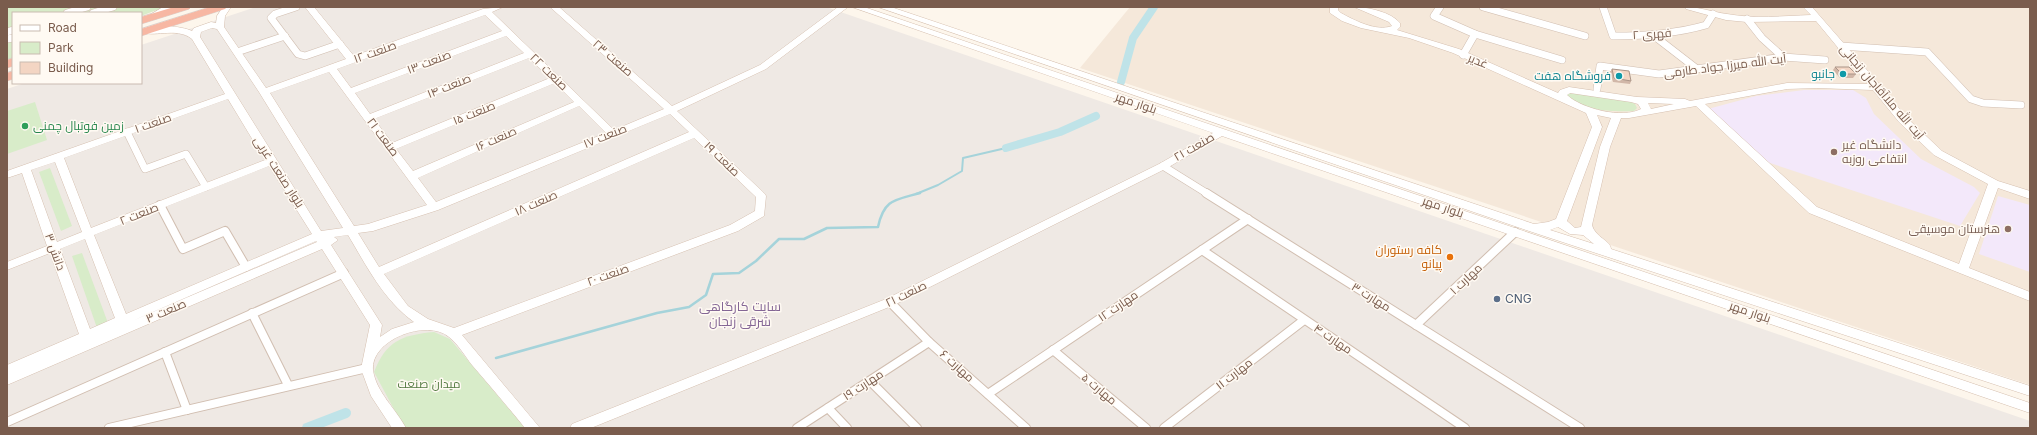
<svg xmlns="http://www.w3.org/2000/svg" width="2037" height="435" font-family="Inter,Cairo,sans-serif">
<rect width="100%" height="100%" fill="#fdf6ec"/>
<path fill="#f5e8da" d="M1130,7H2030V385L1080,68Z"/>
<path fill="#efe9e4" d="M256,7H826L2030,421V428H7V89L25,83H141V45Z"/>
<g fill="#f3e8fa">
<path d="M1804,90H1853L1866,98L1874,114L1921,159L1974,187L1980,193L1960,226L1767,162L1708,109L1756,96Z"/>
<path d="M1998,196L2030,205V272L1979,254Z"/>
</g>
<g fill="#d8ecc9">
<path d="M7,7H165L141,16V13H13V58L7,60Z"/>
<path d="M1571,93L1629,101L1635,104L1637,108L1634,111C1612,112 1583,111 1565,95Z"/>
<path d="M35,102L47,140L7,154V111Z"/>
<path d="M50,168L72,226L61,231L39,172Z"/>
<path d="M82,253L108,323L97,328L72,256Z"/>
<path d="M434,332L450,339L525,428H404L374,372C386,341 402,335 434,332Z"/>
</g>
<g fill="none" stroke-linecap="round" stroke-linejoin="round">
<path stroke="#a5d3da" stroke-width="2" d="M916,194L938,185L962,171L963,158L1006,148"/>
<path stroke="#a5d3da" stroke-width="2.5" d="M496,358L657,313L689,307L706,295L713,274L739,273L756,261L779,239H804L827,228L878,227C884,199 895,200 920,193"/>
<g stroke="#bfe3e8" stroke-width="8">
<path d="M1121,82L1133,38L1154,7"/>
<path d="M1006,148L1060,132L1096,116"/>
</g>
<path stroke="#bfe3e8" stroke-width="10" d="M307,428L346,413"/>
<g stroke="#d1beb0" stroke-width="8">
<g id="street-far1">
<path d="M296,7L275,14L271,18L298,54L305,56L340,44"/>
<path d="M1440,7L1434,16L1475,34"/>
<path d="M1483,7L1585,36"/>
<path d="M1603,7L1613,36C1645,36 1675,34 1706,25L1713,14"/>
<path d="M67,13L87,7"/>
<path d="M93,13L113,7"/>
<path d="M1747,19L1762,38L1783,57"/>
<path d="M7,32L13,30"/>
<path d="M1653,35L1697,69"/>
<path d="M7,39L13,38"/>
<path d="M1841,46L1927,52L1971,99L1983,103L2021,105"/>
<path d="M237,52L285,36"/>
<path d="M1463,55L1475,34L1562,60"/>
<path d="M1597,89L1600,66L1659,74L1783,57L1825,60"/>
<path d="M127,132L145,169L186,154L206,187"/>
<path d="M1163,166L1208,194"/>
</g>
</g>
<g stroke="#d1beb0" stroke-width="10">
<g id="street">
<path d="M1206,193L1580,428"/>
<path d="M160,205L183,249L225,231L246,267"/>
<path d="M1202,250L1465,428"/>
<path d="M890,302L929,342L1026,428"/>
<path d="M252,313L288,385"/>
<path d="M1416,325L1515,232"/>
<path d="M1053,350L1146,428"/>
<path d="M165,352L187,410"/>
<path d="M870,381L917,428"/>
<path d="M988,394L1248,219"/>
<path d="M828,408L847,428"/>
<path d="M7,422L344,273"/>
<path d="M109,428L367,368"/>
<path d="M797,428L929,342"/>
<path d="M1164,428L1304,320"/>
</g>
</g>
<g stroke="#d6c0b0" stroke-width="1">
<g id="secondary">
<path d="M163,7H173L156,19H150V15Z"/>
<path d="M223,7H231L225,16L224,27L266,88L346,59L305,7H314L354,56L483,9L503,7L492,12L614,130L664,109L550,7H559L672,106L760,65L838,7H848L766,69L677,111L765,194L766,196L764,216L738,231L462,335L540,428H525C508,407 490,386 472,365C465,356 458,344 449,337C427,318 370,340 373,370C376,392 396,409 406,428H392L371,396L361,369L370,325L322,249L7,385V365L79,334L50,253L7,270V262L47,246L22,173L7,178V171L225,94L192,39C176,26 150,39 143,31C151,23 182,26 192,31L194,28L211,22L216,23L217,16ZM485,15L502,31L351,88L337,69ZM212,28L217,29L259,92L343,228L321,231L200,37L201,32ZM506,36L524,53L370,114L355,93ZM529,58L550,78L392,143L374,119ZM329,72L427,205L368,224L354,226L270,93ZM555,83L574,102L413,171L396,149ZM228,99L265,160L91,228L64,158ZM579,106L606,133L436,202L418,178ZM670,114L689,132L379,267L358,233L373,231L438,210ZM694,138L756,197L755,211L730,225L454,328L428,319L408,306L384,274ZM55,162L82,232L57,242L31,170ZM269,166L312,234L126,314L94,235ZM348,235C366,265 384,301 414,322L392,329L380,337L382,325L331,245L338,240L334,237ZM85,239L115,318L90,329L60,249ZM316,241L317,242L132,321Z"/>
<path d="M852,7H864L2030,403V413L1222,136L1167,168L894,305L591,428H570L572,424L886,299L1159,164L1213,133Z"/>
<path d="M878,7H891L1534,224L1548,222L1556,219L1592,127L1586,113L1453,53L1409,38L1361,28L1342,21L1330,13V7H1338V10L1341,13C1354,20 1376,32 1392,26L1389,22L1354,7C1368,7 1391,12 1400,23V27L1397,30L1459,49L1558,93L1560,90L1569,87L1637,97L1685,99L1690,101L1787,83L1868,84L1816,21L1747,22L1726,20L1686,9L1685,7C1700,7 1712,12 1727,14C1754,19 1783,16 1811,15L1803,7H1812L1880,85L1907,118L1942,151L1998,181L2030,191V199L1998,188L1969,268L2030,292V301L1809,213L1696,106L1629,118H1621L1610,147L1592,225C1595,237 1611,241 1611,249L2030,386V396L1526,230ZM1817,88L1873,90L1899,122L1934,155L1988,184L1959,264L1817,207L1705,104L1787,89ZM1570,93L1631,102L1638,104L1641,109C1623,119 1582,109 1567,95ZM1648,103L1674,104L1651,109ZM1597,115L1611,118L1600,147L1581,227L1575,228L1567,221L1602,127ZM1558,227L1570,234L1583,235L1594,244L1550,230Z"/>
</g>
</g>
<g stroke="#dad1cd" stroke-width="1">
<g id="highway">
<path d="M174,7H191L189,9L141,24V17Z"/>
<path d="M210,7H227L225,9L141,36V29Z"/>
<path d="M13,58V66L7,68V60Z"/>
<path d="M13,71V79L7,81V73Z"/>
</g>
</g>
<use href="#street-far1" stroke="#fff" stroke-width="7"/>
<use href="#street" stroke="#fff" stroke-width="8"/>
<use href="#secondary" fill="#fff" fill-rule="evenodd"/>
<use href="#highway" fill="#f7b7a3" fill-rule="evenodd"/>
</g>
<g fill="#d1b7a8">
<path d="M1835,67L1856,74L1853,78H1840L1833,70Z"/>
<path d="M1612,69L1631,81L1630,84L1613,82L1610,72Z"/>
</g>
<g fill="#f3d5c3" stroke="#aa9588">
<path d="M1835,67H1849L1856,74H1842Z"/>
<path d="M1612,69L1629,71L1631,81L1614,78Z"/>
</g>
<g fill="#0f9aa8" stroke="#fffaf3" stroke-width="1.5">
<circle cx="1843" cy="74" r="4"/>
<circle cx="1619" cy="76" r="4"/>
</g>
<circle fill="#2e9e5b" stroke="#fffaf3" stroke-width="1.5" cx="25" cy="126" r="4"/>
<g fill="#8d6e63" stroke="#fffaf3" stroke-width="1.5">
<circle cx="1834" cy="152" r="4"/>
<circle cx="2008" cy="229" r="4"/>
</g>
<circle fill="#e8710a" stroke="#fffaf3" stroke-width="1.5" cx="1450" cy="257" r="4"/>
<circle fill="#5c6f8a" stroke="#fffaf3" stroke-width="1.5" cx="1497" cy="299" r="4"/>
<g text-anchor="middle" stroke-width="3" stroke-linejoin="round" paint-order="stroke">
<g font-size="12" fill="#7a5c4d" stroke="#fffaf3">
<text transform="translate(1652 34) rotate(-4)" y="4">فهری ۲</text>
<text transform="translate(375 52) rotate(-20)" y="4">صنعت ۱۲</text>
<text transform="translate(613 58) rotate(41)" y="4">صنعت ۲۳</text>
<text transform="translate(1478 61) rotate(22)" y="4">غدیر</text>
<text transform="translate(429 62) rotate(-21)" y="4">صنعت ۱۳</text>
<text transform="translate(1725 66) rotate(-7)" y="4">آیت الله میرزا جواد طارمی</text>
<text transform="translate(549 72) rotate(44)" y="4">صنعت ۲۲</text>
<text transform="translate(449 86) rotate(-22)" y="4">صنعت ۱۴</text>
<text transform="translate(1882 92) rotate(49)" y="4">آیت الله ملاآقاجان زنجانی</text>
<text transform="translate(1136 103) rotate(19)" y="4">بلوار مهر</text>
<text transform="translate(474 113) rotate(-22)" y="4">صنعت ۱۵</text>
<text transform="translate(153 123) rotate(-20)" y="4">صنعت ۱</text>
<text transform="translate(605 136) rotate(-22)" y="4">صنعت ۱۷</text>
<text transform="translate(383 137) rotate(53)" y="4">صنعت ۲۱</text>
<text transform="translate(496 139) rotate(-24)" y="4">صنعت ۱۶</text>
<text transform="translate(1194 147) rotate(-30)" y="4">صنعت ۲۱</text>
<text transform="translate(722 159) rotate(44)" y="4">صنعت ۱۹</text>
<text transform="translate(279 172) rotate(57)" y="4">بلوار صنعت غربی</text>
<text transform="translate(536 203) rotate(-24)" y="4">صنعت ۱۸</text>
<text transform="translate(1443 207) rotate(19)" y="4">بلوار مهر</text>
<text transform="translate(139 214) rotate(-22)" y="4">صنعت ۲</text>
<text transform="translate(55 252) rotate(70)" y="4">دانش ۳</text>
<text transform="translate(608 275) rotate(-20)" y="4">صنعت ۲۰</text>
<text transform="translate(1466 279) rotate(-43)" y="4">مهارت ۱</text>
<text transform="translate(906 294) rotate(-26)" y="4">صنعت ۲۱</text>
<text transform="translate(1371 297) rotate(32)" y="4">مهارت ۳</text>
<text transform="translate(1118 306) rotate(-34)" y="4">مهارت ۱۲</text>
<text transform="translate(166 311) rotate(-23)" y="4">صنعت ۳</text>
<text transform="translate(1750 312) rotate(19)" y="4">بلوار مهر</text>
<text transform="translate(1333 339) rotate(34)" y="4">مهارت ۴</text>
<text transform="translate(957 366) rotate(42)" y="4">مهارت ۶</text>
<text transform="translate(1234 374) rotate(-38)" y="4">مهارت ۱۱</text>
<text transform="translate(863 385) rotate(-33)" y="4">مهارت ۱۹</text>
<text transform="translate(1099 389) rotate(40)" y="4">مهارت ۵</text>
</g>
<g font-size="12" fill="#0d838f" stroke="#fffaf3" text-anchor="end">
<text x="1835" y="78">جانبو</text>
<text x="1611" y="80">فروشگاه هفت</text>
</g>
<g font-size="12" fill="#27864d" stroke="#fffaf3" text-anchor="start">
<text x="33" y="130">زمین فوتبال چمنی</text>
</g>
<g font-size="12" fill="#785e54" stroke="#fffaf3" text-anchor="start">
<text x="1842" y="149">دانشگاه غیر<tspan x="1842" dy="14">انتفاعی روزبه</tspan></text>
<text x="2000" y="233" text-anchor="end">هنرستان موسیقی</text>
</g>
<g font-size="12" fill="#c56008" stroke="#fffaf3" text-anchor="end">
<text x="1442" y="254">كافه رستوران<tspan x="1442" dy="14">پيانو</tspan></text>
</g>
<g font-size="12" fill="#4e5e75" stroke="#fffaf3" text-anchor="start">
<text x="1505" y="303">CNG</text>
</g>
<g font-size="12" fill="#537a41" stroke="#fffaf3">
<text x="429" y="388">میدان صنعت</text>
</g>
<g font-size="13" fill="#846695" stroke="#fffaf3">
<text x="740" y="311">سایت کارگاهی<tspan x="740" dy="15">شرقی زنجان</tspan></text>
</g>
</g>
<rect width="2037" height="435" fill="none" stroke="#7a5c4d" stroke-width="16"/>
<rect x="12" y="12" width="130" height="72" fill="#fffaf3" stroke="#cabbb1"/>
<rect x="20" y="25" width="20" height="6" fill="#ffffff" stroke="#cabbb1"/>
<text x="48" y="32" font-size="12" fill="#7a5c4d">Road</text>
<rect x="20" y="42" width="20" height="12" fill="#d8ecc9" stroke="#cabbb1"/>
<text x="48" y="52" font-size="12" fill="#7a5c4d">Park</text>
<rect x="20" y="62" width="20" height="12" fill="#f3d5c3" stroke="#cabbb1"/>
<text x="48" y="72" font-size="12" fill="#7a5c4d">Building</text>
</svg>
